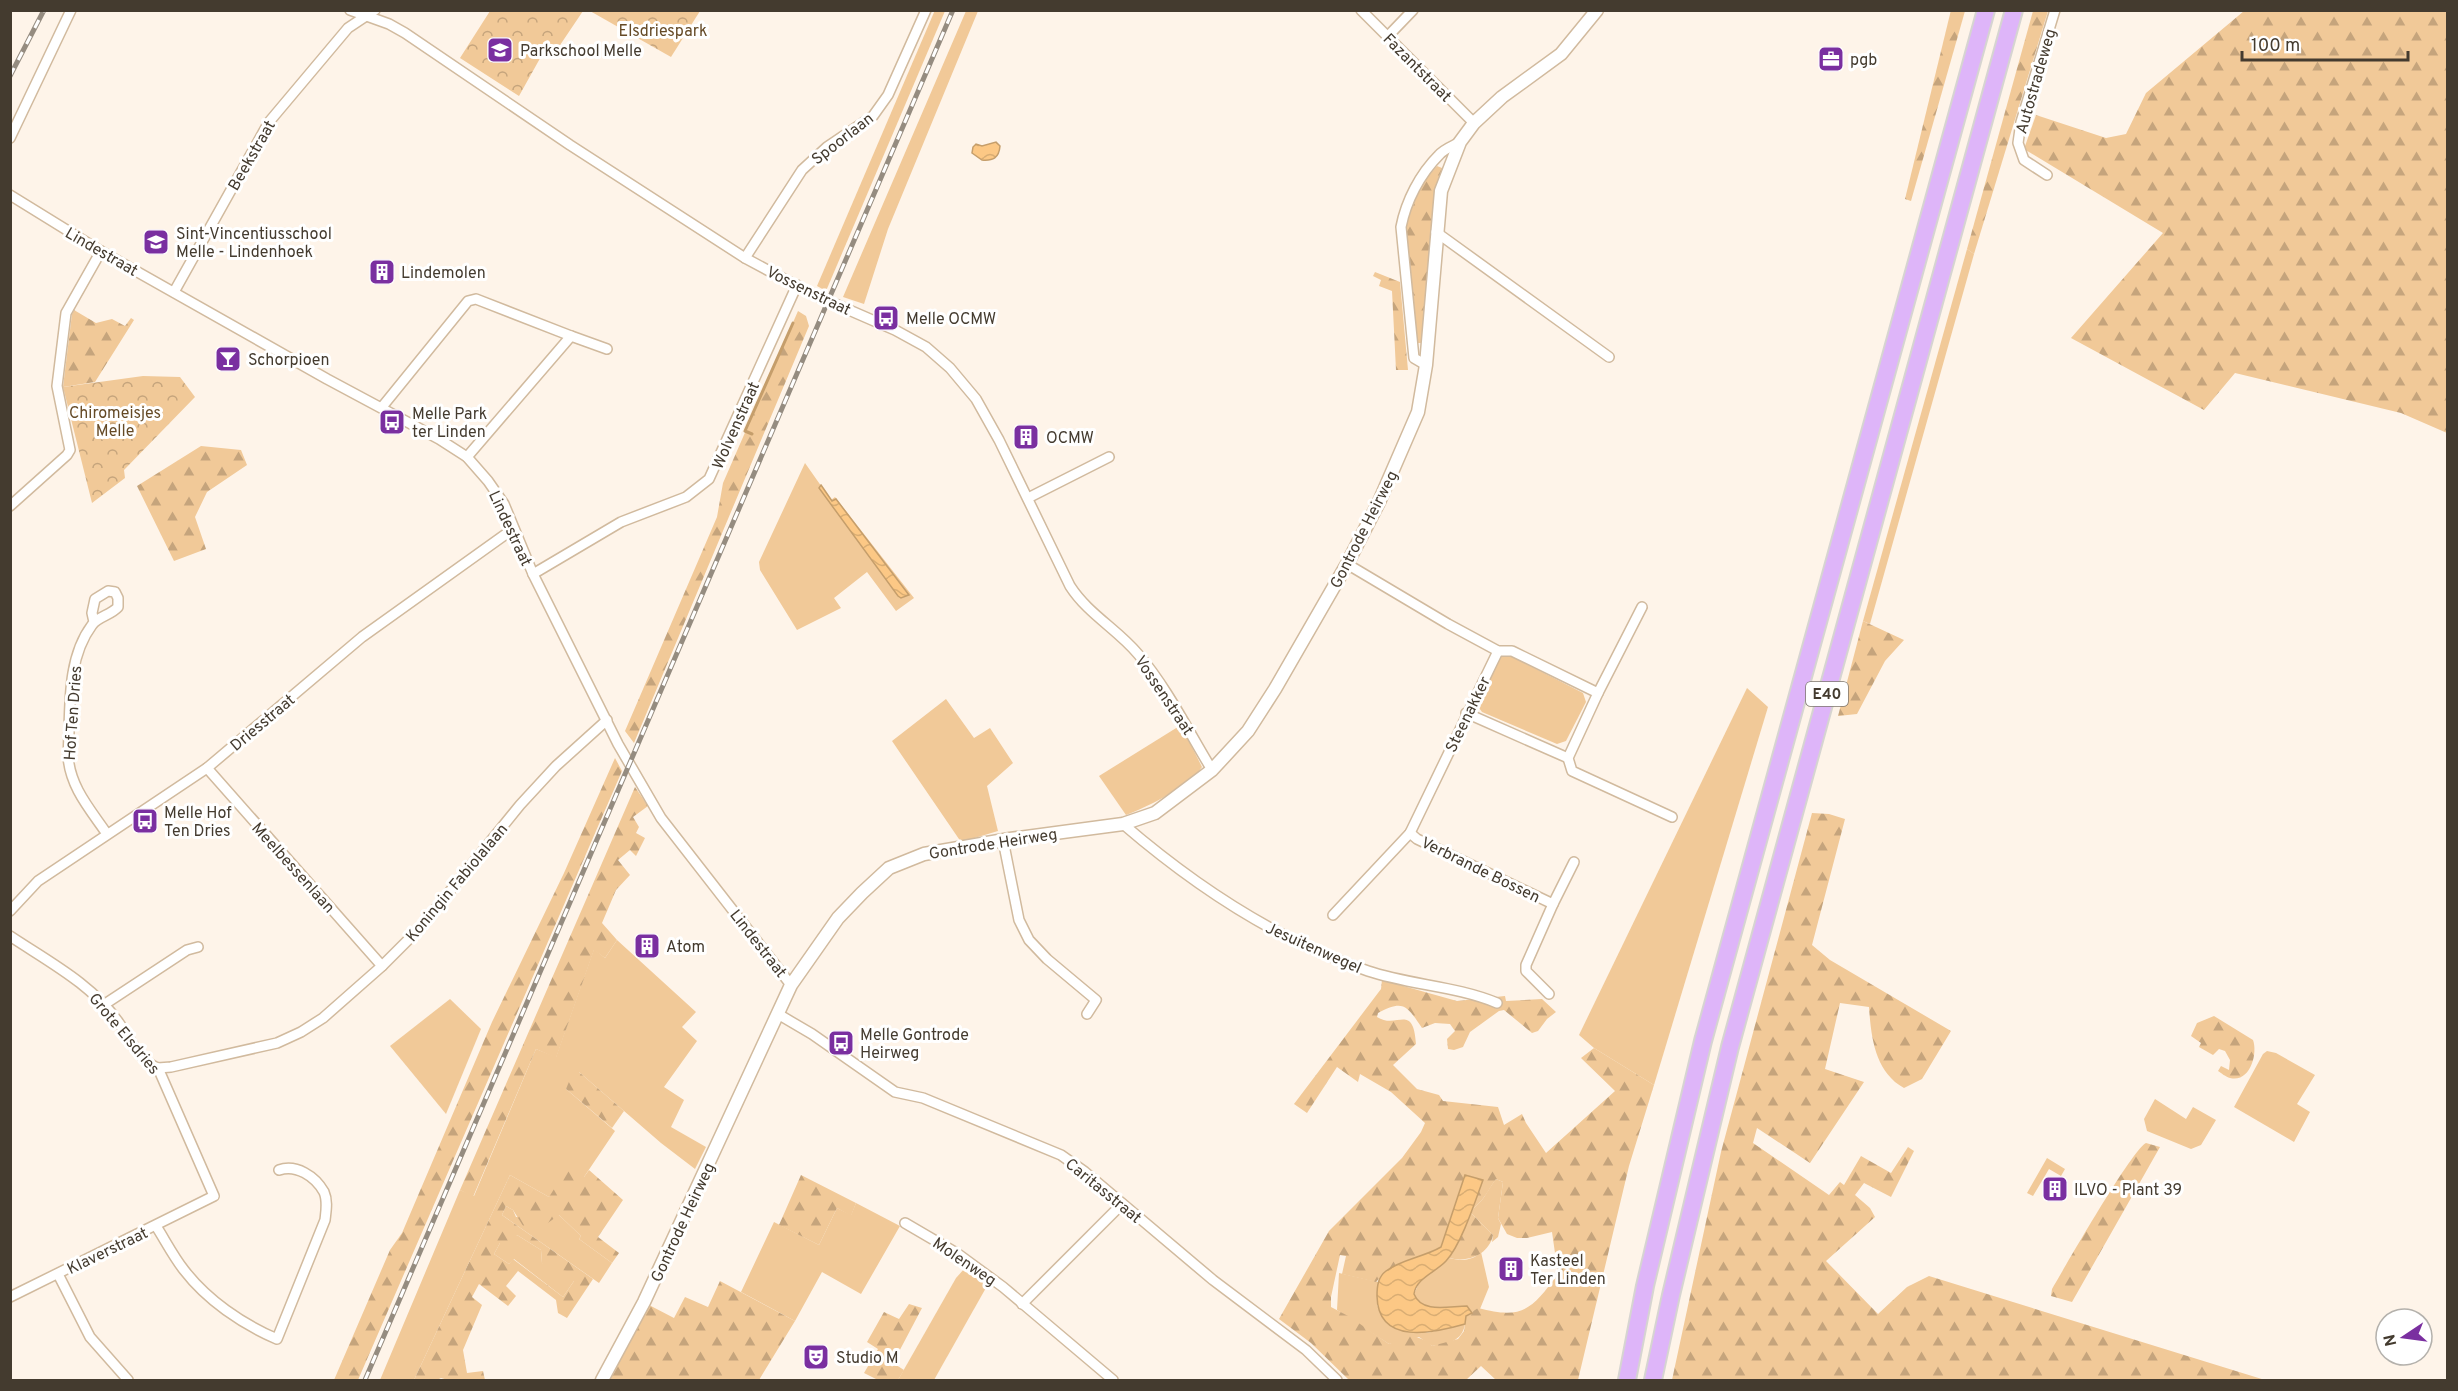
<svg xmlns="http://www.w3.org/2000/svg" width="2458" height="1391" font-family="Overpass,sans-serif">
<defs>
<pattern id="forest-firs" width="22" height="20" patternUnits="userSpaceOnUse" patternTransform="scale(1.5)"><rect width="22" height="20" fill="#f1c998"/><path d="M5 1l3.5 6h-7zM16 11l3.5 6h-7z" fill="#c5a47c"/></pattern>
<pattern id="park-crowns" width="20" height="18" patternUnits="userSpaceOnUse" patternTransform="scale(1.5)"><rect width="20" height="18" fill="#f1c998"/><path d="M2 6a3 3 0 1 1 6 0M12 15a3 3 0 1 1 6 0" fill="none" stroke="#c5a47c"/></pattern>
<pattern id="water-waves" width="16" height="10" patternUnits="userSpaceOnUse" patternTransform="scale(1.5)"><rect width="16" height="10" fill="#fcc885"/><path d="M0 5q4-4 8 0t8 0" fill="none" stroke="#d9ad73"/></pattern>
</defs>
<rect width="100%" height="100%" fill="#fef4e9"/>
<g fill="#f1c998">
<path d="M935,10L945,11L826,291L817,286Z"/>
<path d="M966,11H978L888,229L864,304L843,297Z"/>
<path d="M1967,249L1974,254L1870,624L1863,621Z"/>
<path d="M805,463L831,500L835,497L914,598L896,611L867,572L834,598L841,608L797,630L760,570L759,562Z"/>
<path d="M1507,654L1583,693L1586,702L1566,741L1557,744L1482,712L1477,705L1500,657Z"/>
<path d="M1747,688L1768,707L1654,1085L1594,1048L1579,1035Z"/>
<path d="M946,699L974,738L990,728L1013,763L987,786L998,831L961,842L892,741Z"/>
<path d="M1181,725L1202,767C1188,787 1149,806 1126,815L1099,776Z"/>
<path d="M617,940L696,1012L682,1027L697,1041L664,1087L684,1100L671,1127L706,1147L695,1169L661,1143L579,1072L566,1089L615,1131L584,1177L549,1197L510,1175L414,1380H380L460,1190L474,1196L536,1049L556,1057L594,949L605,958Z"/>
<path d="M450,999L481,1029L446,1114L390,1046Z"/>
<path d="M2267,1051L2276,1053L2315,1075L2297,1104L2310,1112L2294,1142L2234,1107L2263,1054Z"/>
<path d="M2155,1099L2186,1119L2193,1107L2216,1120L2201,1145L2191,1149L2147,1131L2144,1119Z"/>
<path d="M2047,1158L2065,1169L2061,1176L2049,1169L2033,1196L2027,1193Z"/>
<path d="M1496,1179L1503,1182L1498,1218L1501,1224L1498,1237L1492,1242L1493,1235L1471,1213C1474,1207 1476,1206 1481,1201C1485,1197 1491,1185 1496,1179Z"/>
<path d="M856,1203L900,1226L861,1294L822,1272L795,1321L741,1292L774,1222L819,1245L837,1208L851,1215Z"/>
<path d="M506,1206L513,1210L516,1217L559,1215L581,1236L579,1239L612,1263L599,1283L502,1215Z"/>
<path d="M517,1235L541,1250L542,1263L574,1271V1281L563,1297L514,1259L509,1264L494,1254L500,1243Z"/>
<path d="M1481,1252L1489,1287L1480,1309L1472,1313L1467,1306C1449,1306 1422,1314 1414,1294L1420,1281L1449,1258C1460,1261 1473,1261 1481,1252Z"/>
<path d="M965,1268L987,1286L934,1380H898L956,1278Z"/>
<path d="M1339,1273L1378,1282L1377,1305L1384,1319L1427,1333L1465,1324C1462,1342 1448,1343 1432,1346L1419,1337L1389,1344L1337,1310Z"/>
</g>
<g fill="url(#forest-firs)" fill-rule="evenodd">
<path d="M1951,10L1965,11L1911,201L1905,199Z"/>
<path d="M2033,11H2048L1974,254L1967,249Z"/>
<path d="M2244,11H2447V433L2401,413L2235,373L2204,410L2071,338L2163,233L2024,149L2036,115L2106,138L2126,134L2146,93Z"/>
<path d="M1437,166L1442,168L1433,207L1422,343H1417L1406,226L1417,189Z"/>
<path d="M1375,272L1400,282L1408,370H1396L1392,291L1379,286L1381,280L1373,276Z"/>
<path d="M74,310L96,323L112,319L125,326L131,318L134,320L95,382L63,387L72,314Z"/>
<path d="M798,311L806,316L809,326L634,743L625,731L717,517L723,483Z"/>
<path d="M201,446L241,450L247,465L207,492L195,517L206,549L174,561L137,486Z"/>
<path d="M1863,621L1904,640L1885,661L1857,714L1838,716Z"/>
<path d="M615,758L622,771L358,1380H334L390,1250L402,1233L492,1022L564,873Z"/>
<path d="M635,787L648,806L633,817L639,827L636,833L645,838L636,856L630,850L618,860L630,875L616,890L602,923L617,940L605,958L594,950L556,1058L536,1049L473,1197L460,1190Z"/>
<path d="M1812,813L1829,814L1845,819L1812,945L1830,960L1951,1031L1922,1079L1904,1088C1875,1072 1871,1037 1869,1007L1840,1003L1825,1069L1864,1082L1810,1163L1757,1128L1753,1143L1829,1195L1840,1182L1844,1185L1861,1156L1891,1173L1908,1147L1914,1151L1891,1197L1864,1183L1855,1195L1870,1208L1875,1217L1826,1261L1878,1314L1907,1287L1929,1276L2265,1380H1672L1721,1152Z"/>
<path d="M1382,980L1457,1001L1505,996L1506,1001L1542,999L1556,1012L1547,1019L1538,1031L1532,1033L1504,1010L1499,1011L1470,1032L1463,1047L1454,1050L1448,1049L1447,1039L1455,1031L1450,1024L1435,1023L1422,1028C1407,1006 1404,999 1378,1013L1377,1017C1397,1030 1413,1002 1416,1044L1393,1065L1417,1089L1439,1095L1443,1101L1498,1107L1504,1125L1522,1114L1526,1123L1546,1153L1615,1091L1581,1058L1594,1048L1654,1085L1629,1166L1578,1380H1496L1481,1366L1466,1380H1349L1311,1343L1279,1319L1329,1231L1402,1158L1421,1132L1425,1123L1391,1092L1360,1074L1358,1082L1337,1067L1307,1113L1294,1104L1381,989ZM1465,1175L1483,1180L1459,1241L1449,1258C1467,1263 1489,1255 1493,1235L1471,1213C1474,1207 1476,1206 1481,1201C1485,1197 1491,1186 1496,1179L1503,1182L1498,1218L1507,1234L1517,1238H1527L1552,1232L1558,1274C1532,1309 1523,1320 1478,1308L1466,1316L1464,1331L1458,1339L1432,1346L1427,1341L1411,1335L1389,1344L1350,1317L1331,1307V1297L1340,1255L1346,1256L1342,1274L1376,1282L1385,1272L1441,1247Z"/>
<path d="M2214,1016L2253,1040C2258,1054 2250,1083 2230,1078C2226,1077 2221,1073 2218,1071L2221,1066L2229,1070L2230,1060L2225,1051L2219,1049L2213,1055L2199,1047L2201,1043L2191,1036L2197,1023Z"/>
<path d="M573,1072H579L624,1111L612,1128L566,1089Z"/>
<path d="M2146,1143L2160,1147L2072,1302L2051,1296L2052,1289C2065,1267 2131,1151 2146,1143Z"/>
<path d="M568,1167L584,1177L589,1170L623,1200L598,1237L619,1253L612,1263L579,1239L581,1236L559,1215L538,1230L525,1229L513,1210L506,1206L502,1215L593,1279L567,1318L558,1313L556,1300L518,1271L506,1286L516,1296L508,1306L479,1284L472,1297L482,1305L463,1350L467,1373L483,1371L485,1380H448L441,1378L437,1380H414L510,1175L549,1197ZM517,1235L541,1250L542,1263L546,1268L574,1272V1281L563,1297L513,1259L509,1264L494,1254L500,1243L507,1248Z"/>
<path d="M801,1175L856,1203L851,1216L837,1208L819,1245L779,1225Z"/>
<path d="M720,1281L795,1321L759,1380H610L649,1305L674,1318L685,1297L708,1307Z"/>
<path d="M909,1304L922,1308L893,1363L904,1370L898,1380H878L864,1373L878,1349L867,1342L884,1312L899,1319Z"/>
</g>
<g fill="url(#park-crowns)">
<path d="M490,11V10L583,11L552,57L543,53L519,96L460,58Z"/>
<path d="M590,11H700L671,57Z"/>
<path d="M143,376L180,377L195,397L124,470L125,478L92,503L63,387Z"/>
</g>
<g fill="url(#water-waves)" stroke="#c59e6b" stroke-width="1.5">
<path d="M996,142L1000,146C999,158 993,161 982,160L972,153L973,147L976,144L982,146Z"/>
<path d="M821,485L832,501L836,499L909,595L901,598L898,596L819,488Z"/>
<path d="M1465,1175L1483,1180C1475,1202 1461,1245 1446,1261C1436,1272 1416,1278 1414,1294C1422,1314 1449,1306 1467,1306L1472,1313L1466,1316L1465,1324C1434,1333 1378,1346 1377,1296C1377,1286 1378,1277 1386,1271C1402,1259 1424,1257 1441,1247Z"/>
</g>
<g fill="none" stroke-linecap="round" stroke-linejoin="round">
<path stroke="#c59e6b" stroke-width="3" d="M752,434L745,431L793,323"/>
<g stroke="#d1ba9e" stroke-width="12">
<g id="street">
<path d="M350,10L389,24L405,33L570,145L745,258L810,293L895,330L926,347L950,368L976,399L999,440L1070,586C1088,614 1117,629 1138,654C1166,686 1190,734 1212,770"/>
<path d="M1361,10L1474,123"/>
<path d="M1388,36L1413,10"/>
<path d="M10,138L71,10"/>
<path d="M2047,175L2024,160L2018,143L2021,122L2055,10"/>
<path d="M10,195L104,253L327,379L439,439L467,457L488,481L504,504L533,574L618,744L661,818L791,985"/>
<path d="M1436,232L1609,357"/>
<path d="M745,258L802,170L827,147L873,116L888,95L926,10"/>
<path d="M174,292L269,122L348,28L375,10"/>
<path d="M571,336L607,349"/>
<path d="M1426,365L1414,358L1401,227C1406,201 1420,174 1439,155C1444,149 1453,146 1460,142"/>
<path d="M382,407L468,301L476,299L571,336L467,457"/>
<path d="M1028,498L1109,457"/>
<path d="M10,506L67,455L70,450L57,386L66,313L101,251"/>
<path d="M1347,564L1448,624L1498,651H1512L1598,693L1568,758L1572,771L1672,817"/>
<path d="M533,574L621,522L686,497L709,479L797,285"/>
<path d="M94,622L92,613L95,599L108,591L115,592L118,598V607C111,615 97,617 92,625C65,661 71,713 68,756C70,787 90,809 107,834"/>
<path d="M1598,693L1642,607"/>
<path d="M1466,713L1568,758"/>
<path d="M207,768L382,966"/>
<path d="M1123,824C1195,886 1278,941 1368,971C1410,985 1456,986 1497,1003"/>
<path d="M1410,833L1417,839L1553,904L1526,965V971L1549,994"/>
<path d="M1003,840L1019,920L1029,940L1047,959L1096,1000L1087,1014"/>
<path d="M1553,904L1574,862"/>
<path d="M10,911L38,881L207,768L362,637L513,529"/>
<path d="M1333,915L1410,833L1498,651"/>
<path d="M10,936C49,962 92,984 119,1023C131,1039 138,1060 158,1068L214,1196L10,1297"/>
<path d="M105,1004L187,950L198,947"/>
<path d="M778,1014L812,1034L895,1092L923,1098L1061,1155L1085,1172L1213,1280L1306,1350L1337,1380"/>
<path d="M158,1068L171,1067L277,1043L301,1032L323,1018L382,966L421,927L520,805L556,766L607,720"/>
<path d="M905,1223L958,1254L1003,1287L1113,1380"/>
<path d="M156,1226C165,1240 173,1256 184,1270C207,1300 242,1324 277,1339L325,1220C326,1211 328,1201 324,1192C315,1176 296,1164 279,1170"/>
<path d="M58,1274L90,1337L128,1380"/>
<path d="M1022,1304L1122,1204"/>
</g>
</g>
<g stroke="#d1ba9e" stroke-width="15">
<path id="secondary" d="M602,1380L644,1302L791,985L838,918L862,893L889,868L924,854L1010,839L1123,824L1155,813L1212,770L1248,731L1275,689L1347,564L1379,502L1418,412L1426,365L1441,191L1460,142L1474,123L1502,97L1561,54L1597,10"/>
</g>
<g stroke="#d6d4d1" stroke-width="20">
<g id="highway">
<path d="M1627,1380L1645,1286L1703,1041L1986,10"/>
<path d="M1653,1380L1671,1295L1730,1047L2014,10"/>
</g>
</g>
<use href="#street" stroke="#fff" stroke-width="9"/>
<use href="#secondary" stroke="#fff" stroke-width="12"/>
<use href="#highway" stroke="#deb5f9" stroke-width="16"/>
<g stroke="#958c80" stroke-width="5">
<g id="rail">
<path d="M10,76L44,10"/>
<path d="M365,1380L953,10"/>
</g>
</g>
<use href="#rail" stroke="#fff" stroke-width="3" stroke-dasharray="9" stroke-linecap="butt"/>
</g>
<defs>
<g id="school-square" transform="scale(1.35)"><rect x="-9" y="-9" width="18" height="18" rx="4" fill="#7a2fa0" stroke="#fff"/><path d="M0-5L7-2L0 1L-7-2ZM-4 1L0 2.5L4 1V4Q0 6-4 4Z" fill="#fff"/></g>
<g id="office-square" transform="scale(1.35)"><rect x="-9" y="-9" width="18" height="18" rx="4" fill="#7a2fa0" stroke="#fff"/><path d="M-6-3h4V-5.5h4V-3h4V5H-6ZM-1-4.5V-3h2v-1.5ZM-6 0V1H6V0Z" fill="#fff"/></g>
<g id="building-square" transform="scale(1.35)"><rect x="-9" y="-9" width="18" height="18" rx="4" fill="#7a2fa0" stroke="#fff"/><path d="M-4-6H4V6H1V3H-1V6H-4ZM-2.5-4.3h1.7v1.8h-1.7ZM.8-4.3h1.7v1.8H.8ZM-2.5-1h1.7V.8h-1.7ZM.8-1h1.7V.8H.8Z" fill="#fff"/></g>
<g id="bus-square" transform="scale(1.35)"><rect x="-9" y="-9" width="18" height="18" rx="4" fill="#7a2fa0" stroke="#fff"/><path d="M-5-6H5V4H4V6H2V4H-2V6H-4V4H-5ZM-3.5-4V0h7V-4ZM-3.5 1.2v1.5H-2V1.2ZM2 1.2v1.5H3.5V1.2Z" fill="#fff"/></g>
<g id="bar-square" transform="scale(1.35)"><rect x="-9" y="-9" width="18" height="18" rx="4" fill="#7a2fa0" stroke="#fff"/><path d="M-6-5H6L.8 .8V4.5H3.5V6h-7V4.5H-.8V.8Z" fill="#fff"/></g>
<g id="theatre-square" transform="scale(1.35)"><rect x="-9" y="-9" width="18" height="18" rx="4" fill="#7a2fa0" stroke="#fff"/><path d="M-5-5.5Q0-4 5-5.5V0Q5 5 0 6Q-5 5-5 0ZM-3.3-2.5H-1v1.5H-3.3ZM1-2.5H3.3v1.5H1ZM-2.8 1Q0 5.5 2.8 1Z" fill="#fff"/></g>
</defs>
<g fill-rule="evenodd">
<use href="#school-square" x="500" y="50"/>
<use href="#office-square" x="1831" y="59"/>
<use href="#school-square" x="156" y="242"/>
<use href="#building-square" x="382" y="272"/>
<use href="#bus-square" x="886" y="318"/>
<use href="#bar-square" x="228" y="359"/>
<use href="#bus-square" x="392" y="422"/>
<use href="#building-square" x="1026" y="437"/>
<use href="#bus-square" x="145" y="821"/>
<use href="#building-square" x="647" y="946"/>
<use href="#bus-square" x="841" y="1043"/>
<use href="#building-square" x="2055" y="1189"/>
<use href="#building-square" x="1511" y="1269"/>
<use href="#theatre-square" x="816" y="1357"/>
</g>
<g text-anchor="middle" stroke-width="6" stroke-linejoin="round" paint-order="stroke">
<rect fill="#fff" stroke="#7c766d" stroke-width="1.5" x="1806" y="682" width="42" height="24" rx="4.5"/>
<g font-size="15" font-weight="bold" fill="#443b2f">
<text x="1827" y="699">E40</text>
</g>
<g font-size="16" fill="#654a26" stroke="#fff">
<text x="663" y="36">Elsdriespark</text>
<text x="115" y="418">Chiromeisjes<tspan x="115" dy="18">Melle</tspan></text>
</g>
<g font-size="16" fill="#443b2f" stroke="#fff" text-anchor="start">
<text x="520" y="56">Parkschool Melle</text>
<text x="1850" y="65">pgb</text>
<text x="176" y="239">Sint-Vincentiusschool<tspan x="176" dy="18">Melle - Lindenhoek</tspan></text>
<text x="401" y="278">Lindemolen</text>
<text x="906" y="324">Melle OCMW</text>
<text x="248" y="365">Schorpioen</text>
<text x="412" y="419">Melle Park<tspan x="412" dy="18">ter Linden</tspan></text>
<text x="1046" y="443">OCMW</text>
<text x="164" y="818">Melle Hof<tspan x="164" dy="18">Ten Dries</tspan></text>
<text x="666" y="952">Atom</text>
<text x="860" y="1040">Melle Gontrode<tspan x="860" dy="18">Heirweg</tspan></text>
<text x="2074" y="1195">ILVO - Plant 39</text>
<text x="1530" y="1266">Kasteel<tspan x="1530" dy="18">Ter Linden</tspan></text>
<text x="836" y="1363">Studio M</text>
</g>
<g font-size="16" fill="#443b2f" stroke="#fff">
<text transform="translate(1418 67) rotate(45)" y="6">Fazantstraat</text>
<text transform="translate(2035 81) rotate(-74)" y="6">Autostradeweg</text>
<text transform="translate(842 138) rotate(-38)" y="6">Spoorlaan</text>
<text transform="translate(251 155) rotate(-60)" y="6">Beekstraat</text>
<text transform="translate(102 251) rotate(30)" y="6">Lindestraat</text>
<text transform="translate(809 290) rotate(26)" y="6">Vossenstraat</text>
<text transform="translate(735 425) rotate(-66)" y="6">Wolvenstraat</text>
<text transform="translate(511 528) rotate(65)" y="6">Lindestraat</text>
<text transform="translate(1363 529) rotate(-63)" y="6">Gontrode Heirweg</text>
<text transform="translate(1165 695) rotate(56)" y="6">Vossenstraat</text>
<text transform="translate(72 713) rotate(-86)" y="6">Hof Ten Dries</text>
<text transform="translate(1467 714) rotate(-64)" y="6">Steenakker</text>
<text transform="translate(262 722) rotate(-40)" y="6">Driesstraat</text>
<text transform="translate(993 843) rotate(-9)" y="6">Gontrode Heirweg</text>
<text transform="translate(294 867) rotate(48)" y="6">Meelbessenlaan</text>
<text transform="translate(1481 869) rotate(26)" y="6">Verbrande Bossen</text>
<text transform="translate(456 882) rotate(-50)" y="6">Koningin Fabiolalaan</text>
<text transform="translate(759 943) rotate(52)" y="6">Lindestraat</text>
<text transform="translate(1314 947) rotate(24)" y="6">Jesuitenwegel</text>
<text transform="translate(125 1033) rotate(50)" y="6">Grote Elsdries</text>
<text transform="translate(1104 1190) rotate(39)" y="6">Caritasstraat</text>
<text transform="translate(682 1222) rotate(-65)" y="6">Gontrode Heirweg</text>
<text transform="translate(107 1250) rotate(-26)" y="6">Klaverstraat</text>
<text transform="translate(965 1261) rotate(34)" y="6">Molenweg</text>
</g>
</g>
<rect width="2458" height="1391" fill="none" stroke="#443b2f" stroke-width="24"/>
<g transform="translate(2404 1337) rotate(257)"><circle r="28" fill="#ffffff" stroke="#b4b1ac" stroke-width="1.5"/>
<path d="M0-4.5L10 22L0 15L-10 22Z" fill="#7a2fa0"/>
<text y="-9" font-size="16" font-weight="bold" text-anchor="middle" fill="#443b2f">N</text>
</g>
<path d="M2242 51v9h166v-9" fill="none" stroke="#443b2f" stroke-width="3"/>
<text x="2251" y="51" font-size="18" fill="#443b2f" stroke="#ffffff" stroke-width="4.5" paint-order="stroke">100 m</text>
</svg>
